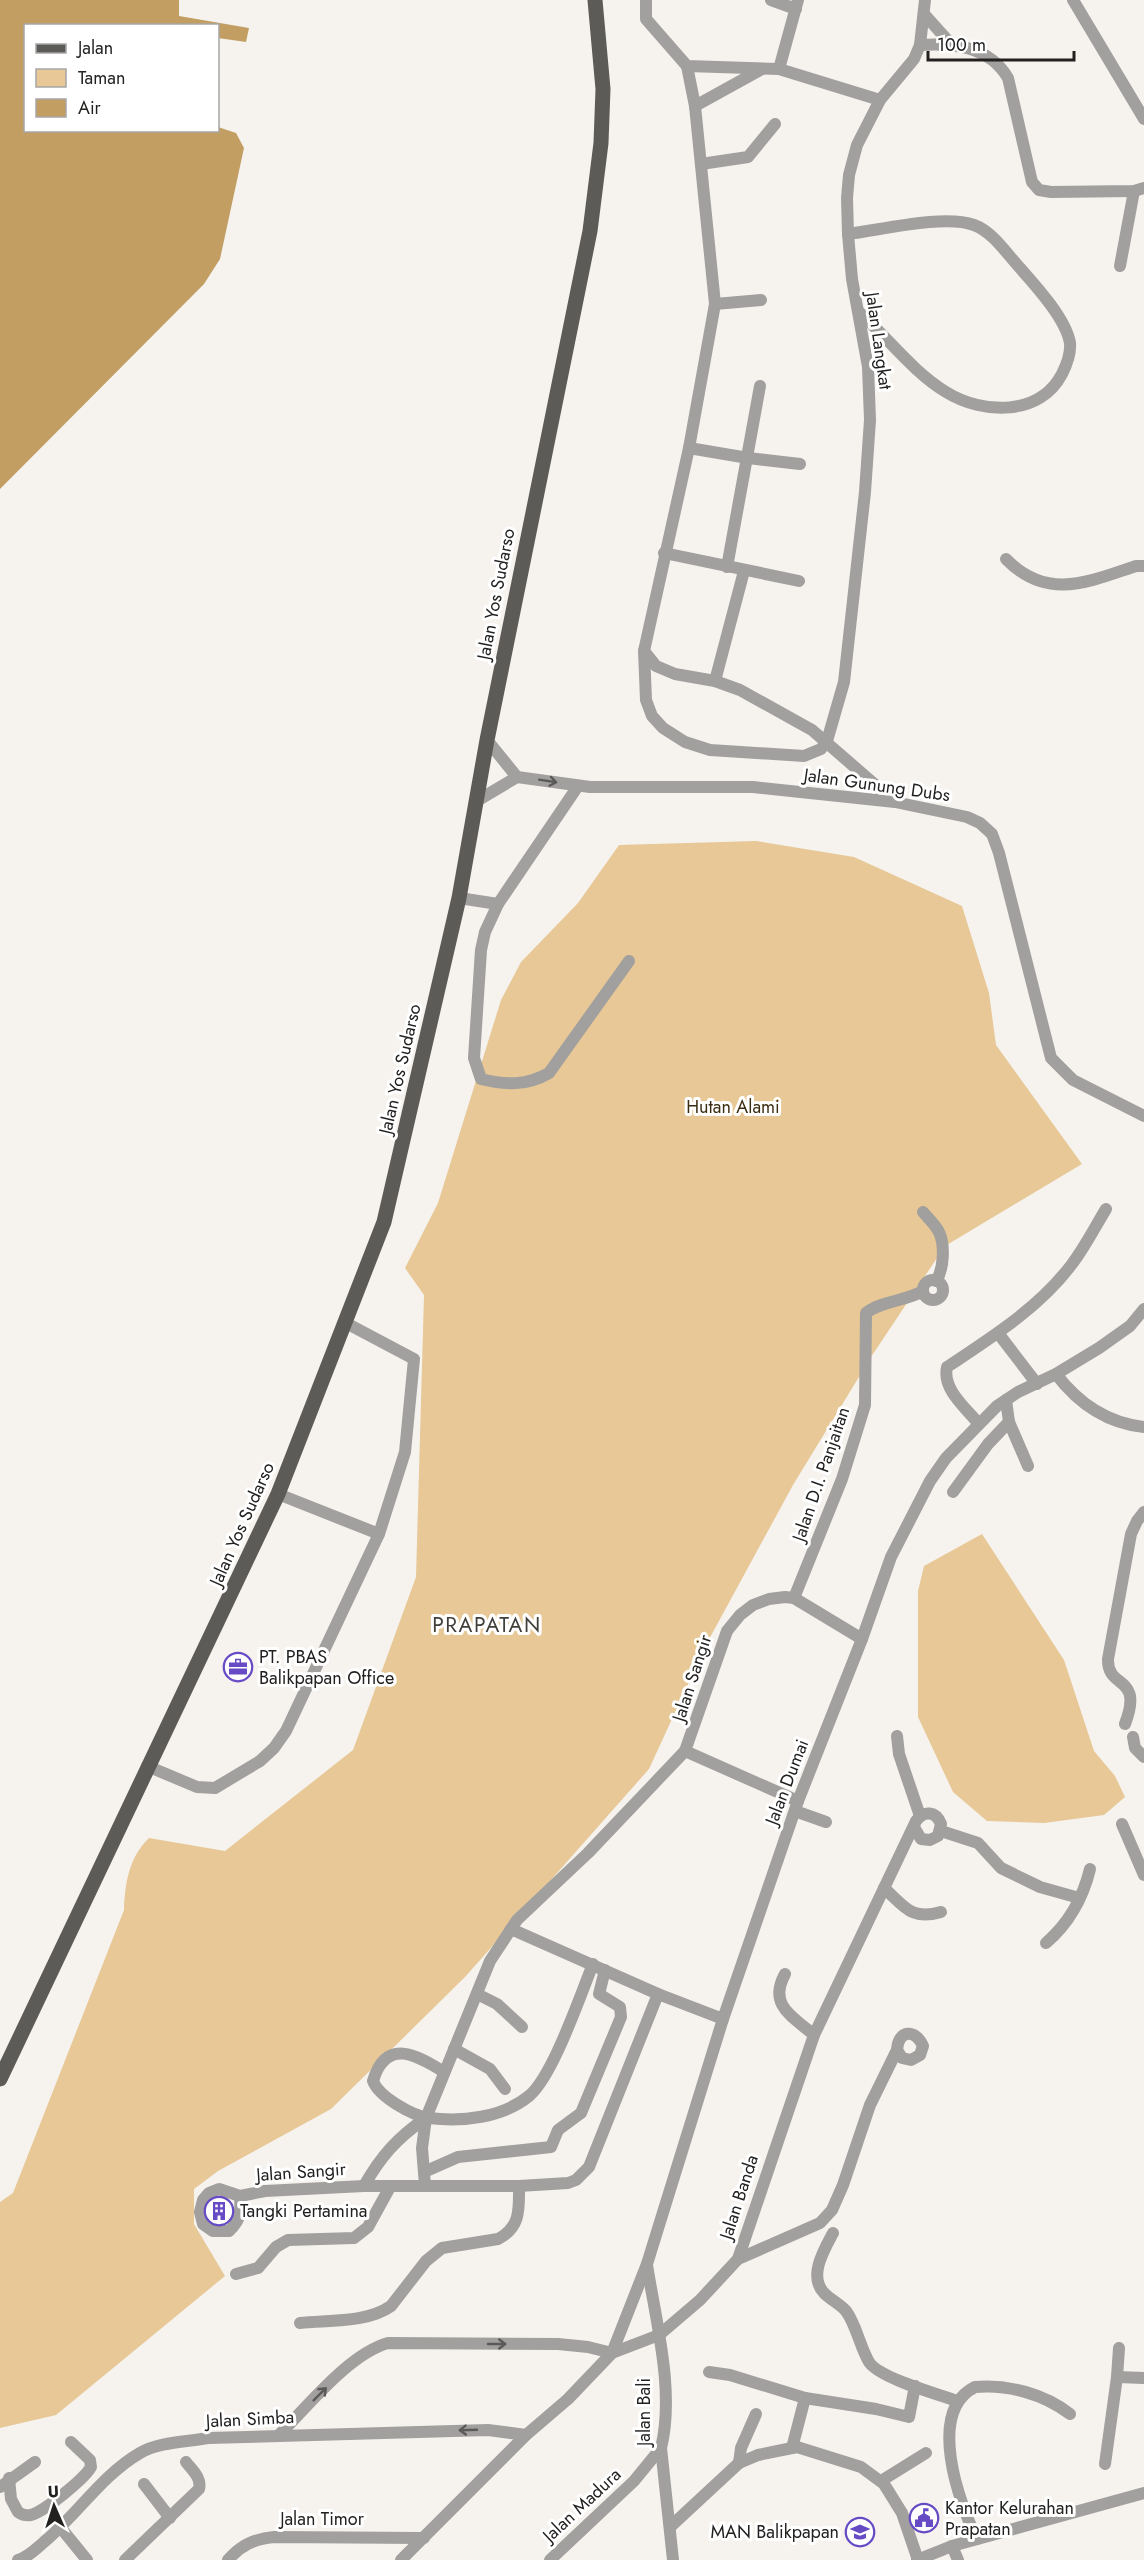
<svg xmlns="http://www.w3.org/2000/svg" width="1144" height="2560" font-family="Jost,sans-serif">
<rect width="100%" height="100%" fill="#f6f3ef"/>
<g fill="#e7c896">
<path d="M756,841L854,857L962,906L989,993L996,1045L1082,1164L945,1246L873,1354L793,1485L707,1643L649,1769L465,1977L331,2109L218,2171L194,2189V2224L225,2276L56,2415L0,2428V2202L13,2193L124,1910C125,1883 129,1857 149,1838L225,1851L353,1750L416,1577L424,1295L405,1268L438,1203L501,1000L521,962L578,903L619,845Z"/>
<path d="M982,1534L1064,1660L1094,1751L1115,1776L1125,1797L1104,1815L1044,1823L987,1821L953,1792L918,1717V1591L924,1566Z"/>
</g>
<path fill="#c29e63" d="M0,0H179V16L249,28L246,42L218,38V26H26V130H218V127L236,133L244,148L220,259L204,284L0,489Z"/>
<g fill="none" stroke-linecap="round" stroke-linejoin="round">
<g stroke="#a1a09e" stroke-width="12">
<path d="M646,0V19L687,66L779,69L880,100"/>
<path d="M771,0L796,9"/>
<path d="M1073,0L1144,119"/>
<path d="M924,14L950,43"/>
<path d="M920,45C954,43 989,46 1008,78L1032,182L1039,190L1051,192L1134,191L1144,188"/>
<path d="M687,66L695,106L715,304L689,448L644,651L646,700L652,716L663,728L685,742L710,750L804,756L821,749L827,741L844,682L865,492L870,420L868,367L852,279L848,234L847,198L849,175L857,145L880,100L914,59L920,45L925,0"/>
<path d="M779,69L798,0"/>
<path d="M695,106L762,69"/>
<path d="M701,164L748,157L775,124"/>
<path d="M848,234C881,230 944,214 974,225C993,232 1006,253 1020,268C1036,286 1066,319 1070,343C1071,354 1067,364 1062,374C1040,416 983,415 946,392C914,373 887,337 859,312"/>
<path d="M1120,266L1134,191"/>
<path d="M715,304L761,300"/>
<path d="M689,448L748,458L800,464"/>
<path d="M664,553L799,581"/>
<path d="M1006,559C1047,601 1088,582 1136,566H1144"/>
<path d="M727,567L760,386"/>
<path d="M644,651L656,666L675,674L715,681L740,690L812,730L895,802"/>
<path d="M715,681L744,571"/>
<path d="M487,740L517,777"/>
<path d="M517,777L590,787H753L895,802L967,817L980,823L992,834L999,853L1051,1058L1073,1080L1144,1116"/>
<path d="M578,786L498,904L485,932L481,950L474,1058L481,1079C505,1085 527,1086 549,1073L629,961"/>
<path d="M475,802L517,777"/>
<path d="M459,898L498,904"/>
<path d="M923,1212C928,1218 935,1224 939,1232C945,1245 944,1269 936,1281"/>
<circle cx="933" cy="1290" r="10"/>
<path d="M346,1323L414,1359L405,1452L379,1534"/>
<path d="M998,1333L1037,1384"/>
<path d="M1056,1374C1078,1403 1106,1423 1144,1427"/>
<path d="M1009,1422L1028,1466"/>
<path d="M978,1423C965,1407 942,1389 947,1367C992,1337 1039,1308 1072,1264C1085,1247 1095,1227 1106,1209"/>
<path d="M953,1492L988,1444L1009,1422L1006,1400"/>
<path d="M794,1598L842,1479L865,1405L866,1313C881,1301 906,1301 923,1291"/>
<path d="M1125,1724C1144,1674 1107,1690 1108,1659L1131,1534L1137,1521L1144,1512"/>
<path d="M897,1736L899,1754L920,1816"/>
<path d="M1133,1737L1135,1748L1144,1757"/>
<path d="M685,1751L727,1631L740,1615L753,1605L769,1599L785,1597L794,1598L862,1639"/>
<path d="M147,1766L197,1787L215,1788L260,1761L274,1748L286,1731L379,1534L278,1494"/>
<path d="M795,1811L826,1822"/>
<path d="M1122,1824L1144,1875"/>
<path d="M941,1831L978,1843L1001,1868L1040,1887L1079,1898"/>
<path d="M884,1888C904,1906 911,1921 941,1912"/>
<path d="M511,1929L658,1994L723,2019"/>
<path d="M1046,1943C1068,1924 1083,1898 1090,1869"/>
<path d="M785,1974C768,2005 792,2016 814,2035"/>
<path d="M477,1994L497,2004L522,2027"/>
<path d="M454,2049L490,2069L505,2089"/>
<path d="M444,2072C417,2055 386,2037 373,2081C379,2097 413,2116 429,2118C462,2122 502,2118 529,2096C553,2076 580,1996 593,1964"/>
<path d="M424,2172L458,2157L551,2147L558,2130L581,2113L621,2017L620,2007L599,1994L605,1970"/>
<path d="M425,2185L422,2148L426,2118L490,1961L517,1920L588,1853L685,1751L798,1801"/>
<path d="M364,2186C381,2156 397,2138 426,2118"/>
<path d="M240,2196C241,2212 241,2220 229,2231H213L203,2224L200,2212L203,2200L209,2193L219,2189L240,2196L265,2191L364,2186H519L568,2183L576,2180L589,2167L658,1994"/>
<path d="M833,2233C824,2250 808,2276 824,2293C831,2300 840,2304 846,2311C856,2324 860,2347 869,2362C879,2378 938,2394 957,2401"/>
<path d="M738,2259L820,2223L832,2210L843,2185L870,2105L897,2050C898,2030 915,2028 923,2046L920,2055L911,2060L902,2058L897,2050"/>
<path d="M647,2265C656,2322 675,2392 661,2448L673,2560"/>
<path d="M236,2274L258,2268L276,2247L288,2240L354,2238L368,2227L390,2187"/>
<path d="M300,2323C329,2320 367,2323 391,2306L426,2261L442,2248L498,2239C521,2227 519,2209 519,2186"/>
<path d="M709,2372L730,2375L805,2398L792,2448"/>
<path d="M1117,2377L1144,2378"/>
<path d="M805,2398L876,2409L909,2417L915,2386"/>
<path d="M279,2435C308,2406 349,2354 388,2343L558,2344L588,2347L612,2353L659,2335L700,2300L738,2259L814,2035L916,1821C924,1810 936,1811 941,1824L938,1836L930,1840L921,1839L914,1827"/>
<path d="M739,2463L741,2448L756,2414"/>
<path d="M1105,2464L1117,2377L1119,2348"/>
<path d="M9,2478L11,2499L18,2512C22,2515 26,2516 31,2515C45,2511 84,2479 91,2467L90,2460L71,2442"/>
<path d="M881,2481L926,2453"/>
<path d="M144,2484L170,2518"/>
<path d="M0,2487L35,2462"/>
<path d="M670,2527L739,2463L758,2455L797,2447L861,2467L884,2484L902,2513L918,2560"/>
<path d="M61,2528L87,2560"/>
<path d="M977,2539C959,2503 926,2411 975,2387C1008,2384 1044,2394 1070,2414"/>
<path d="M952,2546L958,2560"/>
<path d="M18,2560C28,2557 36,2549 44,2542C77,2515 102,2475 140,2453C159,2442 186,2442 208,2438L488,2430L526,2435"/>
<path d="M125,2560L199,2489C202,2478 192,2470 186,2462"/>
<path d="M228,2560C241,2545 254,2539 274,2537L424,2538"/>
<path d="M401,2560L526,2435L568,2399L612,2353L647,2264L723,2019L798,1801L862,1639L891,1557L930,1481L946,1458L997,1406L1018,1392L1056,1374L1099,1348L1130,1326L1144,1309"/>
<path d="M550,2560L634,2481L661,2448"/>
<path d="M917,2560L952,2546L1144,2493"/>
</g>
<path stroke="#5d5b58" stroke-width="15" d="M0,2079L278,1494L384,1222L459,898L487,740L590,231L601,143L603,89L595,0"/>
</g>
<defs><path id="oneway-shaft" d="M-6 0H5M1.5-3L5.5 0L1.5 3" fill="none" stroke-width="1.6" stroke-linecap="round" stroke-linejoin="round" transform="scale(1.5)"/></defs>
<g stroke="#5b5a59">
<use href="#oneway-shaft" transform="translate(548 781) rotate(9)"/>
<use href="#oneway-shaft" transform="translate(497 2344)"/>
<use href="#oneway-shaft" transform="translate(320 2394) rotate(-45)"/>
<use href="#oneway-shaft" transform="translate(468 2430) rotate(178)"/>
</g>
<defs>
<g id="office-ring" transform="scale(1.5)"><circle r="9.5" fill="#fff" stroke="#664bc4" stroke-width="1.5"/><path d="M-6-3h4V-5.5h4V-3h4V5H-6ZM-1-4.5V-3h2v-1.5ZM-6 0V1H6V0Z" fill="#664bc4"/></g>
<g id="building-ring" transform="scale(1.5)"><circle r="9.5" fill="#fff" stroke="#664bc4" stroke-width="1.5"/><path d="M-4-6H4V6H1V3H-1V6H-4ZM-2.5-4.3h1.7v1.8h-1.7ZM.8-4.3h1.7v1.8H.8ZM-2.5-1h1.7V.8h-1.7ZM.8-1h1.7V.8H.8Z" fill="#664bc4"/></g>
<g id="civic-ring" transform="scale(1.5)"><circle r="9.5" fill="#fff" stroke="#664bc4" stroke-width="1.5"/><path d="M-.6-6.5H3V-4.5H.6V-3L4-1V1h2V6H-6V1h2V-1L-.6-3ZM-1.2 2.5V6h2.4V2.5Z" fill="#664bc4"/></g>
<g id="school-ring" transform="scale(1.5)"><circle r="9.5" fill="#fff" stroke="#664bc4" stroke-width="1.5"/><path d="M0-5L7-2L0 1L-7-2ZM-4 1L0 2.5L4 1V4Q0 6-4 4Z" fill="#664bc4"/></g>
</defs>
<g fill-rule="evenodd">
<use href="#office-ring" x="238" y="1667"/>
<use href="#building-ring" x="219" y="2211"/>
<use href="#civic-ring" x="924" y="2518"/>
<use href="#school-ring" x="860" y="2532"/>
</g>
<g text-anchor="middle" stroke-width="6" stroke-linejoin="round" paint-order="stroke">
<g font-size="18" fill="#222120" stroke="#fff">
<text transform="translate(879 341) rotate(82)" y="6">Jalan Langkat</text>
<text transform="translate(496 594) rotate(-79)" y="6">Jalan Yos Sudarso</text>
<text transform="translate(877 785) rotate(8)" y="6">Jalan Gunung Dubs</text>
<text transform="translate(400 1069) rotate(-77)" y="6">Jalan Yos Sudarso</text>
<text transform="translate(821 1474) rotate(-71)" y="6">Jalan D.I. Panjaitan</text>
<text transform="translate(242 1524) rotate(-66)" y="6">Jalan Yos Sudarso</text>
<text transform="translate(692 1678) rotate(-72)" y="6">Jalan Sangir</text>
<text transform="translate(787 1782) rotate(-69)" y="6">Jalan Dumai</text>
<text transform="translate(301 2172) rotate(-4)" y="6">Jalan Sangir</text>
<text transform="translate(739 2197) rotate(-72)" y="6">Jalan Banda</text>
<text transform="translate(644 2412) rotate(-90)" y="6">Jalan Bali</text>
<text transform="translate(250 2419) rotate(-3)" y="6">Jalan Simba</text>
<text transform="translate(582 2505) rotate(-43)" y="6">Jalan Madura</text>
<text x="322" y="2525">Jalan Timor</text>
</g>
<g font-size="18" fill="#3c2d12" stroke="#fff">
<text x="733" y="1113">Hutan Alami</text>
</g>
<g font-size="18" fill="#222120" stroke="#fff" text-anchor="start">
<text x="259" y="1663">PT. PBAS<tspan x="259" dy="21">Balikpapan Office</tspan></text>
<text x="240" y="2217">Tangki Pertamina</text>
<text x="945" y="2514">Kantor Kelurahan<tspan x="945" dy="21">Prapatan</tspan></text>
<text x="839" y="2538" text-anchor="end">MAN Balikpapan</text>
</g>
<g font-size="21" letter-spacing="1.5" fill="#413f3b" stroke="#fff">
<text x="487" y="1632">PRAPATAN</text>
</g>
</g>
<rect x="24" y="24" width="195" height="108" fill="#ffffff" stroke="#a7a6a6" stroke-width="1.5"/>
<rect x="36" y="44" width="30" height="9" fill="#5d5b58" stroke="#a7a6a6" stroke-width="1.5"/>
<text x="78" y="54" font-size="18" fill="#222120">Jalan</text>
<rect x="36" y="69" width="30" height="18" fill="#e7c896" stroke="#a7a6a6" stroke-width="1.5"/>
<text x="78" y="84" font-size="18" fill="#222120">Taman</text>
<rect x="36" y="99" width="30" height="18" fill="#c29e63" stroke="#a7a6a6" stroke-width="1.5"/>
<text x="78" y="114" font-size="18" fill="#222120">Air</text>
<g transform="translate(54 2506) rotate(357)" stroke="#ffffff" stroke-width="4.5" paint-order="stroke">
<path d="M0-4.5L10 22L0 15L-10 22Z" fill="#222120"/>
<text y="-9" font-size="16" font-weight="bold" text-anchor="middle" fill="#222120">U</text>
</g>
<path d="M928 51v9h146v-9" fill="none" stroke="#222120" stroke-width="3"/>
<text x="937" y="51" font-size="18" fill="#222120" stroke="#ffffff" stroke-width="4.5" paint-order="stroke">100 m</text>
</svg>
